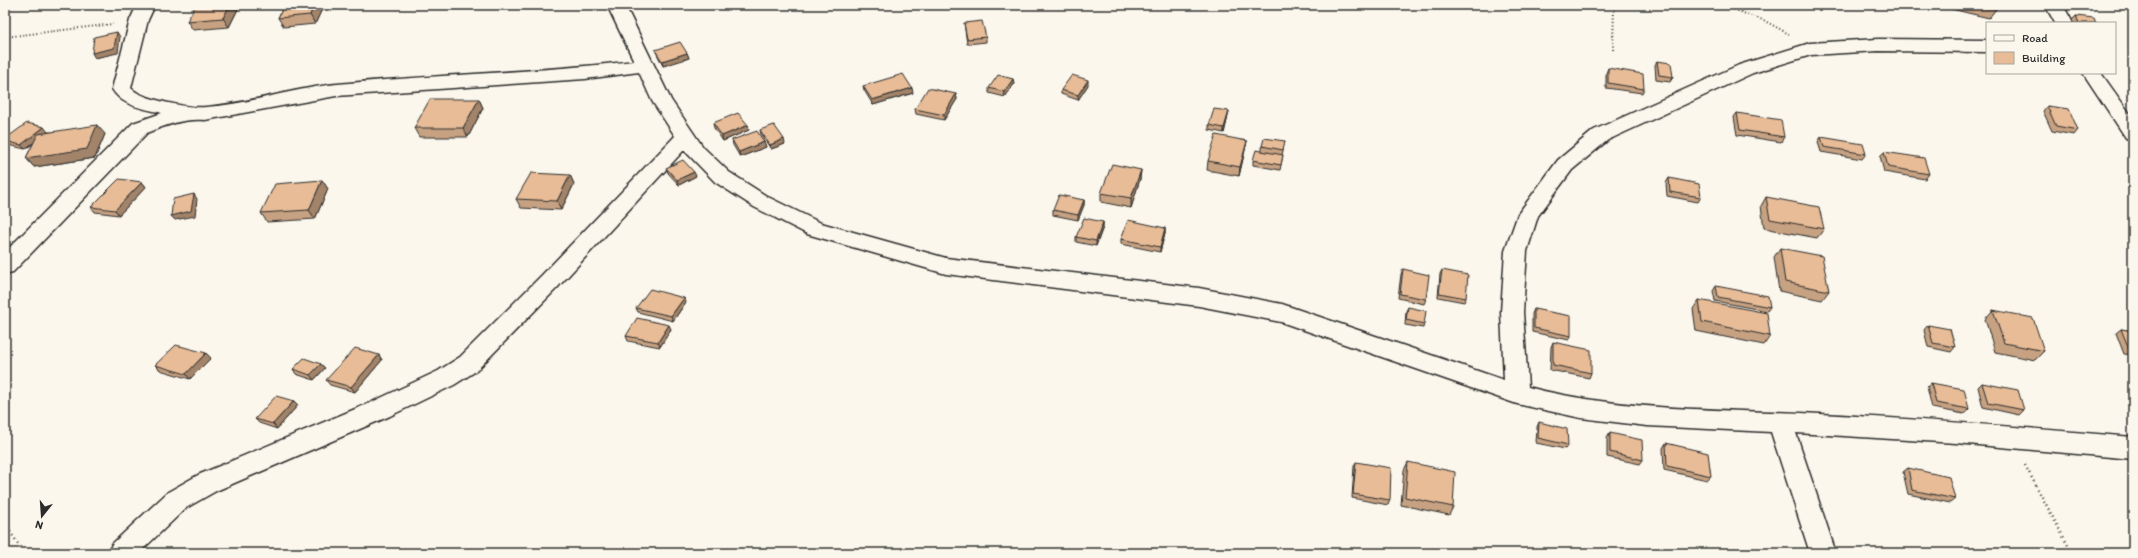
<svg xmlns="http://www.w3.org/2000/svg" width="2138" height="558" font-family="Itim,sans-serif">
<rect width="100%" height="100%" fill="#fbf7ec"/>
<filter id="ink" filterUnits="userSpaceOnUse"><feTurbulence type="fractalNoise" baseFrequency=".025" numOctaves="2"/><feDisplacementMap in="SourceGraphic" scale="8" xChannelSelector="R" yChannelSelector="G"/><feConvolveMatrix kernelMatrix="1 2 1 2 8 2 1 2 1" color-interpolation-filters="sRGB"/></filter>
<g filter="url(#ink)">
<g fill="none" stroke-linecap="round" stroke-linejoin="round">
<g stroke="#2b2b2b" stroke-width="3">
<g id="minor">
<path d="M137,5H155L148,20L131,88C140,99 191,109 206,107C250,104 293,88 337,84C436,74 535,73 634,61L607,5H625L671,100L703,147L729,172L768,197L821,223L946,258L1199,288L1282,304L1504,380L1501,312L1505,251L1518,214L1558,160L1594,130L1739,65L1810,43L1878,39L1987,40V52L1878,51L1811,55L1753,73L1608,140L1572,170L1538,216L1527,251L1523,312L1528,387C1623,412 1723,409 1820,414C1924,419 2029,428 2133,437V459L1956,443L1796,433L1836,553H1810L1771,432L1647,426L1581,418L1517,404L1281,322L1199,306L946,274L807,234L754,207L715,182L684,150L558,287L476,371L454,385L390,416L216,491L186,508L139,553H108L112,544L168,492L198,475L372,402L438,371L460,357L542,275L675,136L652,101L639,72L585,79L336,96L205,120C185,118 165,125 147,133L13,272L5,274V252L133,123L162,113C143,108 123,107 112,89L130,20Z"/>
<path d="M2045,5H2063L2073,23H2055Z"/>
<path d="M2083,73H2101L2133,118V140L2126,138Z"/>
</g>
</g>
<g stroke="#2b2b2b" stroke-width="2" stroke-dasharray="1 2.5" stroke-linecap="butt">
<path d="M1721,5L1763,20L1789,34"/>
<path d="M5,37L113,24"/>
<path d="M1613,50L1614,5"/>
</g>
<g stroke="#2b2b2b" stroke-width="2.5" stroke-dasharray="1 3.5" stroke-linecap="butt">
<path d="M2025,465L2072,553"/>
<path d="M5,524L24,553"/>
</g>
<use href="#minor" fill="#fbf7ec" fill-rule="evenodd"/>
</g>
<g fill="#c7a282" stroke="#2b2b2b">
<path d="M284,5H324L315,24L284,27L278,18Z"/>
<path d="M1948,5H1996V9L1989,18L1947,8Z"/>
<path d="M239,7L229,27L193,30L187,21Z"/>
<path d="M2076,16L2096,23H2073L2072,20Z"/>
<path d="M964,23L986,37V42L967,44Z"/>
<path d="M655,50L687,53L689,58L663,66Z"/>
<path d="M1657,61L1673,77L1670,82L1656,80L1655,65Z"/>
<path d="M1608,68L1644,89L1642,93L1606,88V73Z"/>
<path d="M1013,79L1014,84L1005,97L989,93V88Z"/>
<path d="M1088,85L1078,100L1061,94V90Z"/>
<path d="M863,86L913,93L873,105L864,90Z"/>
<path d="M956,94L957,99L944,120L916,114L915,109Z"/>
<path d="M479,99L483,108L468,137H419L414,128Z"/>
<path d="M2047,106L2078,130L2074,135L2052,131L2043,111Z"/>
<path d="M1737,113L1784,137L1781,142L1737,135L1734,117Z"/>
<path d="M1228,116L1224,133L1209,130V125Z"/>
<path d="M713,123L748,125L749,130L723,141L714,128Z"/>
<path d="M760,130L785,144L771,149L761,135Z"/>
<path d="M48,132L105,134L95,158L34,167L26,158L33,144L25,149L8,145L5,142V139Z"/>
<path d="M1821,137L1866,154L1862,159L1821,152L1818,142Z"/>
<path d="M732,140L764,142L766,147L740,157L733,145Z"/>
<path d="M1247,141L1245,150L1239,176L1207,170L1208,161Z"/>
<path d="M1285,141L1282,155H1283L1280,170L1253,165V160L1262,151V146Z"/>
<path d="M1884,152L1929,174L1925,179L1884,172L1880,156Z"/>
<path d="M666,168L696,176L679,185L668,173Z"/>
<path d="M1141,170L1140,179L1131,208L1101,202V193Z"/>
<path d="M570,175L574,184L561,210L521,208L516,199Z"/>
<path d="M1669,178L1701,197L1698,202L1667,196L1666,183Z"/>
<path d="M322,180L328,189L315,219L267,222L261,213Z"/>
<path d="M142,182L146,187L119,215L95,212L91,207Z"/>
<path d="M1766,197L1824,229L1817,238L1764,228L1761,206Z"/>
<path d="M1084,200V205L1078,220L1053,215V210Z"/>
<path d="M1103,222V227L1096,246L1076,242V237Z"/>
<path d="M1165,228V233L1160,252L1121,244V239Z"/>
<path d="M1780,248L1829,291L1822,300L1779,291L1774,257Z"/>
<path d="M1403,269L1426,299L1424,304L1398,298L1401,274Z"/>
<path d="M1442,270L1466,298L1464,302L1438,297L1440,274Z"/>
<path d="M1716,286L1770,307L1767,311L1715,301L1713,291Z"/>
<path d="M1699,300L1770,336L1764,345L1696,331L1693,309Z"/>
<path d="M686,302L673,321L638,312L636,308Z"/>
<path d="M1408,307L1424,324L1423,328L1405,325L1406,311Z"/>
<path d="M1534,309L1571,336L1569,340L1532,332V314Z"/>
<path d="M1993,310L2044,351L2035,360L1995,352L1985,319Z"/>
<path d="M1928,325L1955,347L1951,352L1928,347L1924,330Z"/>
<path d="M671,329L660,347L628,341L626,336Z"/>
<path d="M2121,329L2133,331V355L2124,354L2116,333Z"/>
<path d="M1553,342L1591,373L1589,378L1550,370L1551,347Z"/>
<path d="M206,353L211,358L190,379L160,370L155,365Z"/>
<path d="M379,355L382,360L355,392L330,385L326,380Z"/>
<path d="M321,364L325,368L314,380L296,374L293,369Z"/>
<path d="M1931,383L1969,409L1964,414L1932,408L1927,387Z"/>
<path d="M1982,383L2024,410L2019,415L1983,407L1978,387Z"/>
<path d="M294,401L298,405L277,429L259,423L255,419Z"/>
<path d="M1539,422L1568,445L1565,449L1536,443L1537,427Z"/>
<path d="M1610,433L1643,460L1640,464L1607,457V438Z"/>
<path d="M1666,443L1711,476L1707,480L1664,470L1663,448Z"/>
<path d="M1356,462L1390,500L1388,505L1352,498L1354,466Z"/>
<path d="M1408,462L1453,507L1449,515L1401,505L1404,470Z"/>
<path d="M1908,468L1955,499L1950,503L1908,494L1903,472Z"/>
</g>
<g fill="#a2846a" stroke="#2b2b2b">
<path d="M230,5H238L239,7L229,27L223,18Z"/>
<path d="M314,5H324L315,24L310,15Z"/>
<path d="M117,32L120,37L118,53L95,58L92,53Z"/>
<path d="M687,53L689,58L663,66L662,61Z"/>
<path d="M1013,79L1014,84L1005,97L1004,92Z"/>
<path d="M1088,80V85L1078,100V95Z"/>
<path d="M912,88L913,93L873,105L872,100Z"/>
<path d="M956,94L957,99L944,120V115Z"/>
<path d="M479,99L483,108L468,137L463,128Z"/>
<path d="M1229,111L1228,116L1224,133V128Z"/>
<path d="M97,125L105,134L95,158L34,167L26,158Z"/>
<path d="M748,125L749,130L723,141L722,136Z"/>
<path d="M44,127L48,132L25,149L21,145Z"/>
<path d="M784,139L785,144L771,149L770,145Z"/>
<path d="M1247,141L1245,150L1239,176L1240,167Z"/>
<path d="M764,142L766,147L740,157L739,152Z"/>
<path d="M1141,170L1140,179L1131,208V198Z"/>
<path d="M694,172L696,176L679,185L677,180Z"/>
<path d="M570,175L574,184L561,210L557,201Z"/>
<path d="M322,180L328,189L315,219L309,210Z"/>
<path d="M142,182L146,187L119,215L115,210Z"/>
<path d="M194,194L197,199L195,216L175,220L171,216Z"/>
<path d="M1084,200V205L1078,220V215Z"/>
<path d="M1103,222V227L1096,246V241Z"/>
<path d="M1165,228V233L1160,252V247Z"/>
<path d="M684,298L686,302L673,321L671,316Z"/>
<path d="M669,325L671,329L660,347L658,342Z"/>
<path d="M206,353L211,358L190,379L186,374Z"/>
<path d="M379,355L382,360L355,392L351,387Z"/>
<path d="M321,364L325,368L314,380L310,375Z"/>
<path d="M294,401L298,405L277,429L273,424Z"/>
</g>
<g fill="#e7bc97" stroke="#2b2b2b">
<path d="M196,5H230L223,18L187,21Z"/>
<path d="M284,5H314L310,15L278,18Z"/>
<path d="M1979,5H1996V9Z"/>
<path d="M2076,16L2094,18L2096,23H2079Z"/>
<path d="M982,21L986,37L967,39L964,23Z"/>
<path d="M117,32L114,48L92,53L94,37Z"/>
<path d="M680,42L687,53L662,61L655,50Z"/>
<path d="M1657,61L1671,63L1673,77L1659,75Z"/>
<path d="M1608,68L1643,74L1644,89L1608,83Z"/>
<path d="M903,74L912,88L872,100L863,86Z"/>
<path d="M998,75L1013,79L1004,92L989,88Z"/>
<path d="M1072,75L1088,80L1078,95L1061,90Z"/>
<path d="M928,88L956,94L944,115L915,109Z"/>
<path d="M430,99H479L463,128H414Z"/>
<path d="M2047,106L2069,109L2078,130L2056,126Z"/>
<path d="M1214,109L1229,111L1224,128L1209,125Z"/>
<path d="M738,113L748,125L722,136L713,123Z"/>
<path d="M1737,113L1781,120L1784,137L1740,130Z"/>
<path d="M27,123L44,127L21,145L5,141V139Z"/>
<path d="M97,125L87,149L26,158L38,134Z"/>
<path d="M774,125L784,139L770,145L760,130Z"/>
<path d="M757,131L764,142L739,152L732,140Z"/>
<path d="M1216,135L1247,141L1240,167L1208,161Z"/>
<path d="M1821,137L1863,144L1866,154L1824,147Z"/>
<path d="M1264,138L1285,141L1283,150L1262,146Z"/>
<path d="M1256,150L1283,155L1281,165L1253,160Z"/>
<path d="M1884,152L1924,158L1929,174L1888,167Z"/>
<path d="M683,160L694,172L677,180L666,168Z"/>
<path d="M1112,164L1141,170L1131,198L1101,193Z"/>
<path d="M531,173L570,175L557,201L516,199Z"/>
<path d="M1669,178L1699,184L1701,197L1670,192Z"/>
<path d="M119,179L142,182L115,210L91,207Z"/>
<path d="M322,180L309,210L261,213L275,184Z"/>
<path d="M194,194L191,211L171,216L173,199Z"/>
<path d="M1059,195L1084,200L1078,215L1053,210Z"/>
<path d="M1766,197L1819,207L1824,229L1770,219Z"/>
<path d="M1084,218L1103,222L1096,241L1076,237Z"/>
<path d="M1128,220L1165,228L1160,247L1121,239Z"/>
<path d="M1780,248L1822,256L1829,291L1785,282Z"/>
<path d="M1403,269L1429,275L1426,299L1400,294Z"/>
<path d="M1442,270L1468,275L1466,298L1439,293Z"/>
<path d="M1716,286L1768,296L1770,307L1718,297Z"/>
<path d="M650,289L684,298L671,316L636,308Z"/>
<path d="M1699,300L1767,313L1770,336L1702,322Z"/>
<path d="M1408,307L1426,311L1424,324L1406,320Z"/>
<path d="M1534,309L1571,316V336L1534,328Z"/>
<path d="M1993,310L2033,318L2044,351L2004,343Z"/>
<path d="M637,318L669,325L658,342L626,336Z"/>
<path d="M1928,325L1950,329L1955,347L1933,343Z"/>
<path d="M2121,329L2133,331V350L2129,349Z"/>
<path d="M1553,342L1591,350V373L1553,365Z"/>
<path d="M176,345L206,353L186,374L155,365Z"/>
<path d="M355,348L379,355L351,387L326,380Z"/>
<path d="M304,358L321,364L310,375L293,369Z"/>
<path d="M1931,383L1964,389L1969,409L1936,403Z"/>
<path d="M1982,383L2018,390L2024,410L1988,403Z"/>
<path d="M276,396L294,401L273,424L255,419Z"/>
<path d="M1539,422L1567,429L1568,445L1538,438Z"/>
<path d="M1610,433L1642,440L1643,460L1610,452Z"/>
<path d="M1666,443L1708,453L1711,476L1667,466Z"/>
<path d="M1356,462L1391,468L1390,500L1353,494Z"/>
<path d="M1408,462L1455,472L1453,507L1405,497Z"/>
<path d="M1908,468L1949,477L1955,499L1912,490Z"/>
</g>
</g>
<rect width="2138" height="558" fill="none" stroke="#fbf7ec" stroke-width="20"/>
<rect x="10" y="10" width="2118" height="538" fill="none" stroke="#2b2b2b" stroke-width="1.5" filter="url(#ink)"/>
<rect x="1986" y="22" width="130" height="52" fill="#fbf7ec" stroke="#a8a59f"/>
<rect x="1994" y="35" width="20" height="6" fill="#fbf7ec" stroke="#a8a59f"/>
<text x="2022" y="42" font-size="12" fill="#2b2b2b">Road</text>
<rect x="1994" y="52" width="20" height="12" fill="#e7bc97" stroke="#a8a59f"/>
<text x="2022" y="62" font-size="12" fill="#2b2b2b">Building</text>
<g transform="translate(42 516) rotate(197)" stroke="#fbf7ec" stroke-width="3" paint-order="stroke">
<path d="M0-3L7 15L0 10L-7 15Z" fill="#2b2b2b"/>
<text y="-6" font-size="11" font-weight="bold" text-anchor="middle" fill="#2b2b2b">N</text>
</g>
</svg>
